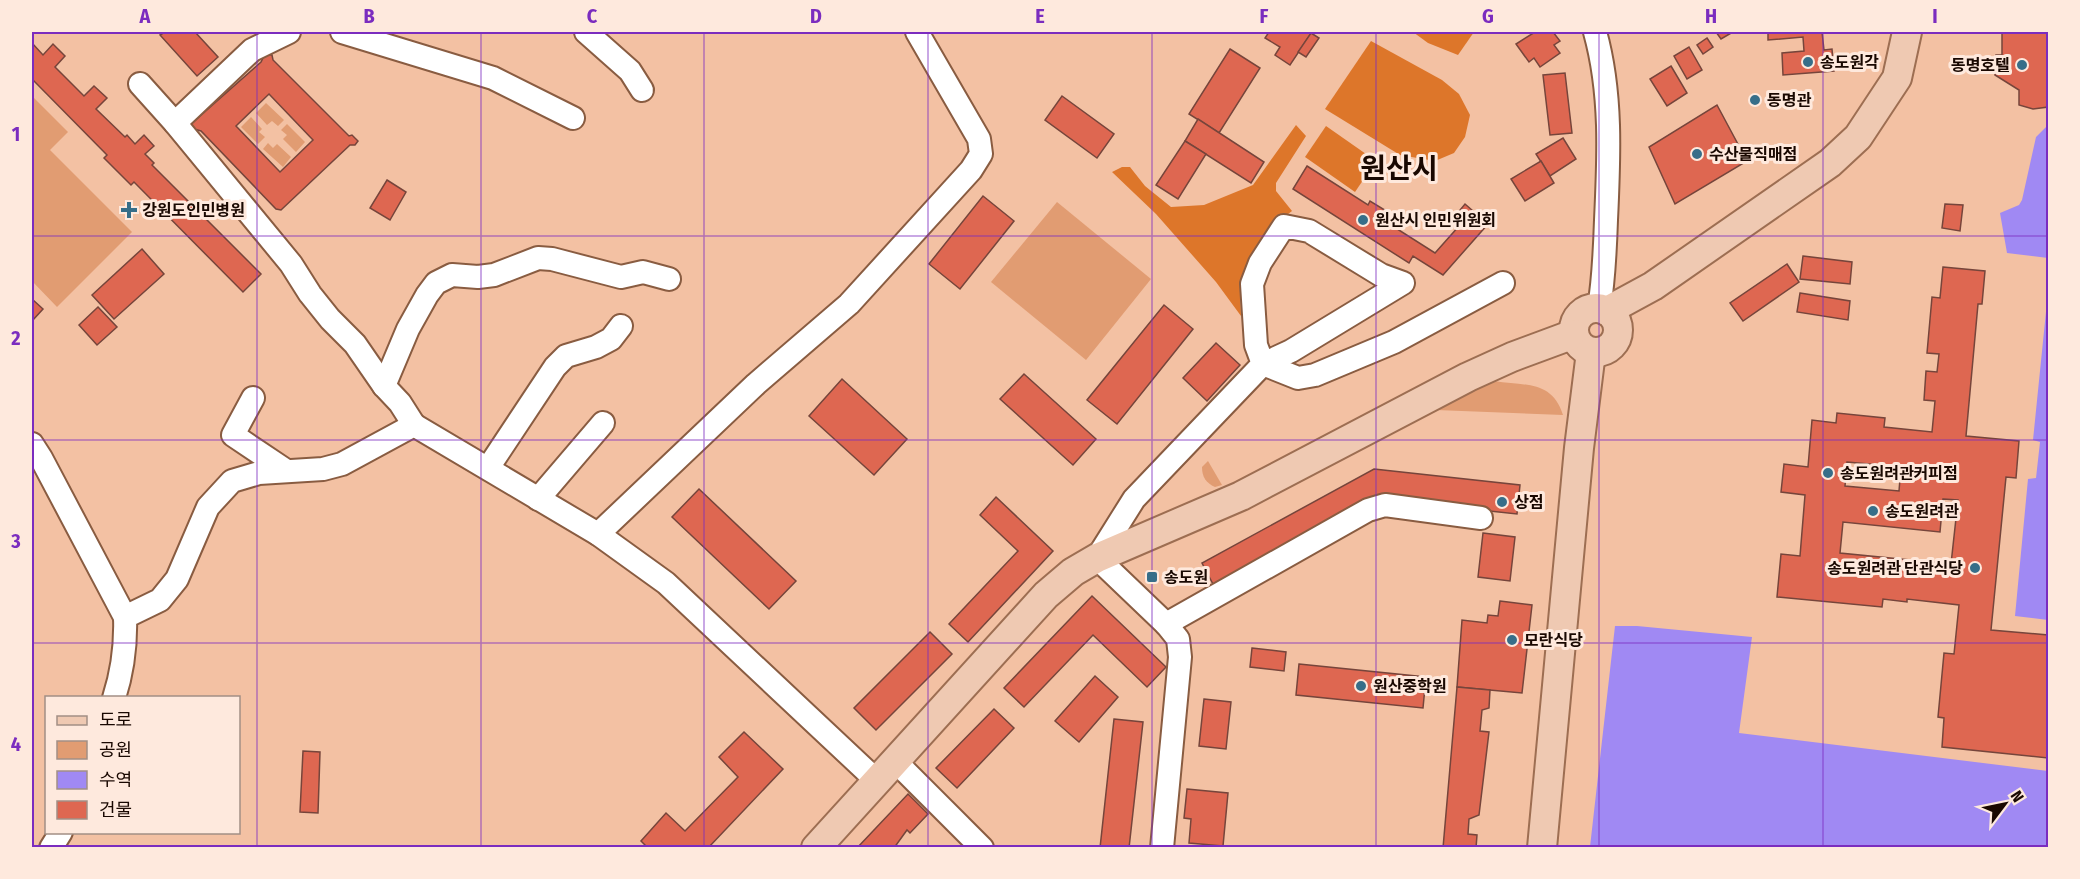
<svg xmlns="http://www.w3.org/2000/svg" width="2080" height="879" font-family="'Fira Sans Condensed','Noto Sans KR',sans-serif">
<rect width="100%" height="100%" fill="#f3c1a3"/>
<g fill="#e19c72">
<path d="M32,96L68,132L50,150L132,232L57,307L32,281Z"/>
<path d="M266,103L284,120L278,126L272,121L267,125L256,113Z"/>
<path d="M251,117L262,129L259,132L265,137L258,144L241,127Z"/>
<path d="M287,124L305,142L296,152L283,139L287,135L281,130Z"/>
<path d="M268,143L273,148L277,144L291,157L283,167L263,149Z"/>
<path d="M1057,202L1151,279L1086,360L991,282Z"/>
<path d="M1494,381C1525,386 1552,380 1563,415L1436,410L1480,386Z"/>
<path d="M1208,461L1222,485L1215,487C1206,483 1202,477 1202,467Z"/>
</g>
<g fill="#dd762a">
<path d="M1413,32H1474L1458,55L1428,43Z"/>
<path d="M1371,41L1442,80L1459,94L1470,115L1465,137L1454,153L1435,161L1400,155L1325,109Z"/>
<path d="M1296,125L1306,136L1276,183V191L1292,211C1268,228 1249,254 1242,283C1239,293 1241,305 1241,316L1216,282L1156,214L1112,172L1122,167H1130L1145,186L1171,207L1204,205L1253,185Z"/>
<path d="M1326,126L1376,161L1355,192L1305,157Z"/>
</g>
<g fill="#a089f3">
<path d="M2047,126H2048V258L2007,253L2000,213L2019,205L2022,200L2036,137Z"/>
<path d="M2048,292V620L2015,616L2028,479L2036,478L2040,442L2033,440Z"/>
<path d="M1615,626H1637L1752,637L1739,733L2048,771V847H1590Z"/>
</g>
<g fill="#de6751" stroke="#76453b" stroke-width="1.5" fill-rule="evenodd">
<path d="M165,32H195L218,57L197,76L160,35Z"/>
<path d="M1269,32H1312L1290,65L1275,55L1280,47L1265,38Z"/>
<path d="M1535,32H1553L1560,41L1554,45L1560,53L1540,67L1534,58L1529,62L1516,44Z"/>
<path d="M1716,32H1733L1721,39Z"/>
<path d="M1768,32H1822L1824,50L1832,49L1834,71L1783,75L1782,53L1804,51L1803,37L1768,40Z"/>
<path d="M2002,32H2048V107L2033,109L2019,105V90L1995,75L1996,55H2002Z"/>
<path d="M1311,33L1319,38L1306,57L1298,52Z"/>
<path d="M1707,38L1713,47L1703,54L1697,45Z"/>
<path d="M32,43L43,55L53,44L65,56L55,67L84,96L94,86L107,98L96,109L125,137L127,135L135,144L144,135L154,146L145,154L154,163L152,165L261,274L243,292L134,182L131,185L104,158L107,155L32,79Z"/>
<path d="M1689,47L1702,70L1687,79L1674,56Z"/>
<path d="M1230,49L1260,68L1219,133L1189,114Z"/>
<path d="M265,54L272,55L273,60L349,136L352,135L358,141L355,145H350L281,210L276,209L201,131L194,129L191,124L261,62ZM269,94L313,140L280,172L236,126Z"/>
<path d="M1671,66L1687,93L1667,106L1650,79Z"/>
<path d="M1565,73L1572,133L1550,135L1543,75Z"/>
<path d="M1062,96L1114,134L1097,158L1045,120Z"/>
<path d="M1717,105L1747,161L1675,204L1649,147Z"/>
<path d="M1198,119L1264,162L1251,183L1185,141Z"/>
<path d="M1563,138L1576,159L1550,176L1536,154Z"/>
<path d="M1185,141L1206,154L1178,199L1156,185Z"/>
<path d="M1541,161L1554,183L1525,201L1511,179Z"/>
<path d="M1307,166L1368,205L1370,201L1388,212L1383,220L1435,253L1459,226L1452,220L1465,204L1488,224L1443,275L1413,256L1409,263L1293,189Z"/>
<path d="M387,180L406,192L390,220L370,208Z"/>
<path d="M983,196L1014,221L960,289L929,264Z"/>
<path d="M1945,204L1963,205L1960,231L1942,228Z"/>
<path d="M142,249L164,274L114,319L92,295Z"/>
<path d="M1803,256L1852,262L1850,284L1800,279Z"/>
<path d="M1787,264L1799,282L1743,321L1730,303Z"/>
<path d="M1943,267L1985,271L1982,304H1978L1966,436L2019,441L2016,478L2006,477L1991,630L2048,635V758L1942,747L1944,718L1938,717L1944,653L1954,654L1959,605L1907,599V602L1883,599L1882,607L1777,597L1781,554L1800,556L1805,495L1781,492L1784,464L1808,467L1812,420L1836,423L1837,413L1885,418L1884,427L1932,432L1935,401L1924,400L1926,371L1937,372L1939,354L1927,353L1932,297L1940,298ZM1847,462L1901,467L1899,491L1845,486ZM1943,499L1958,500L1951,564L1840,553L1843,522L1940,532Z"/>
<path d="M1800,293L1850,301L1848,320L1797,312Z"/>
<path d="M32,299L43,309L32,321Z"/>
<path d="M1164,305L1193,329L1117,424L1087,400Z"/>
<path d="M98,307L117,327L97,345L79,325Z"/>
<path d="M1216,343L1240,365L1207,401L1183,378Z"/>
<path d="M1024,374L1096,439L1073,465L1000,399Z"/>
<path d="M842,379L907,439L874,475L809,416Z"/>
<path d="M1374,469L1520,485L1517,514L1378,499L1215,588L1202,563Z"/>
<path d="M699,489L796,581L769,609L672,517Z"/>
<path d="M996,497L1053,551L968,642L949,624L1018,551L980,515Z"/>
<path d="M1483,533L1515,537L1510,581L1478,577Z"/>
<path d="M1092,596L1166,667L1147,687L1093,635L1024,707L1004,688Z"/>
<path d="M1500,601L1532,605L1522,693L1457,687L1462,620L1487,623L1488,615L1498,616Z"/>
<path d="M930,632L952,654L876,730L854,708Z"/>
<path d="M1252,648L1286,652L1284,671L1250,667Z"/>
<path d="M1299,664L1426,677L1423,708L1296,695Z"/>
<path d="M1095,676L1118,697L1079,742L1055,721Z"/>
<path d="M1457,687L1490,690L1489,708L1482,710L1480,731L1489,732L1479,815L1469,819L1468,834L1477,835L1476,848H1443Z"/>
<path d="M1204,699L1231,702L1226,749L1199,746Z"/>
<path d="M994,709L1014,728L957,788L936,768Z"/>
<path d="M1114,719L1143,722L1129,848H1100Z"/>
<path d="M744,732L783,769L708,848H648L641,841L666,813L685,831L738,777L719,757Z"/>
<path d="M303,751L320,752L318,813L300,812Z"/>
<path d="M1187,789L1228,793L1223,846L1189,843L1191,819L1184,818Z"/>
<path d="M908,794L928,814L910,833L907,830L894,848H857Z"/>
</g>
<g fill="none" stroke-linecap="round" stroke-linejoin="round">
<g stroke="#895c41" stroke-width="26">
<g id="minor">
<path d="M342,32L493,78L573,118"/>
<path d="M586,32L630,71L642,90"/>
<path d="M1595,32C1612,93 1609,157 1606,220C1605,250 1604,279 1599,308"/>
<path d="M140,84L175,123L291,264L310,294L330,319L355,344L384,386L400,403L414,425"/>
<path d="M175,123L252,50L289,32"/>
<path d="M384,386L408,329L427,295L436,283L452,275L478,277L494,275L538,258L552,259L621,277L643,272L669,279"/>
<path d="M253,398L233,435L285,470"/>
<path d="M32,444L41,458L125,617"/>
<path d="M488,468L555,367L566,356L596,347L611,339L621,326"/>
<path d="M538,499L603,423"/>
<path d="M598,534L756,384L849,304L971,170L981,154L979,139L917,32"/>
<path d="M1166,624L1368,510L1385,505L1481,518"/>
<path d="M114,698C123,670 126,645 125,617L160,600L177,579L208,507L232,481L259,473L323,469L342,464L414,425L598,534L666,583L877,781"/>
<path d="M896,762L982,848"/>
<path d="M51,848L61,832"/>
<path d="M1162,848L1180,657L1178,639L1166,624L1097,558L1134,499L1263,364L1291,351L1403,283L1381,275L1309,231L1284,226L1260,263L1252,284L1256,345L1263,364L1298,378L1315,375L1394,342L1503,283"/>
</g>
</g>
<g stroke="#9d6e52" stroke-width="32">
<g id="major">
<circle cx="1596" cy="330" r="22"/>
<path d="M1607,311L1653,286L1830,163L1858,137L1897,78L1907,32"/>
<path d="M816,848L1046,595L1073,572L1097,558L1241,496L1468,377L1512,357L1574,334"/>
<path d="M1542,848L1579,448L1591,352"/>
</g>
</g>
<use href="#minor" stroke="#fff" stroke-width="22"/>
<use href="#major" stroke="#efc9b2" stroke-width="28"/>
</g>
<path fill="none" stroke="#7b2cbf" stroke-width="1.5" stroke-opacity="0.55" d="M257,32V848M481,32V848M704,32V848M928,32V848M1152,32V848M1376,32V848M1599,32V848M1823,32V848M32,236H2048M32,440H2048M32,643H2048"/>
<g fill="#376e89" stroke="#fee9dd" stroke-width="2">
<circle cx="1808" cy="62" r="6"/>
<circle cx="2022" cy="65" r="6"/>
<circle cx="1755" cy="100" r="6"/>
<circle cx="1697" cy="154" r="6"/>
<path d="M126 201h6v6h6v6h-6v6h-6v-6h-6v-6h6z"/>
<circle cx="1363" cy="220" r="6"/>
<circle cx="1828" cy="473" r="6"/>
<circle cx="1502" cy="502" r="6"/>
<circle cx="1873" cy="511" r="6"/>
<circle cx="1975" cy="568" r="6"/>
<rect x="1146" y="571" width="12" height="12" rx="3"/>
<circle cx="1512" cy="640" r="6"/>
<circle cx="1361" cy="686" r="6"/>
</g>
<g text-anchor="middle" stroke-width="6" stroke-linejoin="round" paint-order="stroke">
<g font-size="16" font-weight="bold" fill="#190801" stroke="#fee9dd" text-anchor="start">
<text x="1820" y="68">송도원각</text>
<text x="2010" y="71" text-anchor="end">동명호텔</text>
<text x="1767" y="106">동명관</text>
<text x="1709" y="160">수산물직매점</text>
<text x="142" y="216">강원도인민병원</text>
<text x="1375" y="226">원산시 인민위원회</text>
<text x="1840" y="479">송도원려관커피점</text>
<text x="1514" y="508">상점</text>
<text x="1885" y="517">송도원려관</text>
<text x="1963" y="574" text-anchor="end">송도원려관 단관식당</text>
<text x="1164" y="583">송도원</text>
<text x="1524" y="646">모란식당</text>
<text x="1373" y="692">원산중학원</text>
</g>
<g font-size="28" font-weight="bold" fill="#190801" stroke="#fee9dd">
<text x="1399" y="178">원산시</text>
</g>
</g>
<rect width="2080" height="879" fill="none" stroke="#fee9dd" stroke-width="66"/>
<rect x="45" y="696" width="195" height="138" fill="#fee9dd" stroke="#a28f85" stroke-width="1.5"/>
<rect x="57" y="716" width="30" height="9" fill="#efc9b2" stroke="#a28f85" stroke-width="1.5"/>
<text x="99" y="726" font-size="18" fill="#190801">도로</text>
<rect x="57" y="741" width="30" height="18" fill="#e19c72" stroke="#a28f85" stroke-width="1.5"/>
<text x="99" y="756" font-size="18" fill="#190801">공원</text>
<rect x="57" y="771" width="30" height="18" fill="#a089f3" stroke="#a28f85" stroke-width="1.5"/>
<text x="99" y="786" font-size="18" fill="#190801">수역</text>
<rect x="57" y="801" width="30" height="18" fill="#de6751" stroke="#a28f85" stroke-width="1.5"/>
<text x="99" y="816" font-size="18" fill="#190801">건물</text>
<g transform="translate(2005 804) rotate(58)" stroke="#fee9dd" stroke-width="4.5" paint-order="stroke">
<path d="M0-4.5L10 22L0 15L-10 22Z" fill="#190801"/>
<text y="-9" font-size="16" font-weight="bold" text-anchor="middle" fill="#190801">N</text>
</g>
<rect x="33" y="33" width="2014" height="813" fill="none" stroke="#7b2cbf" stroke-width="2"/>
<g font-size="20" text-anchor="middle" font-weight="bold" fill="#7b2cbf">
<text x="145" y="23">A</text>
<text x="369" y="23">B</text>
<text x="592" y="23">C</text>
<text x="816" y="23">D</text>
<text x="1040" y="23">E</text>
<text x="1264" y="23">F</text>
<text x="1488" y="23">G</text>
<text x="1711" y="23">H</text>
<text x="1935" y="23">I</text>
<text x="16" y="141">1</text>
<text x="16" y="345">2</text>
<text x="16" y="548">3</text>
<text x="16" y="751">4</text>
</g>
</svg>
